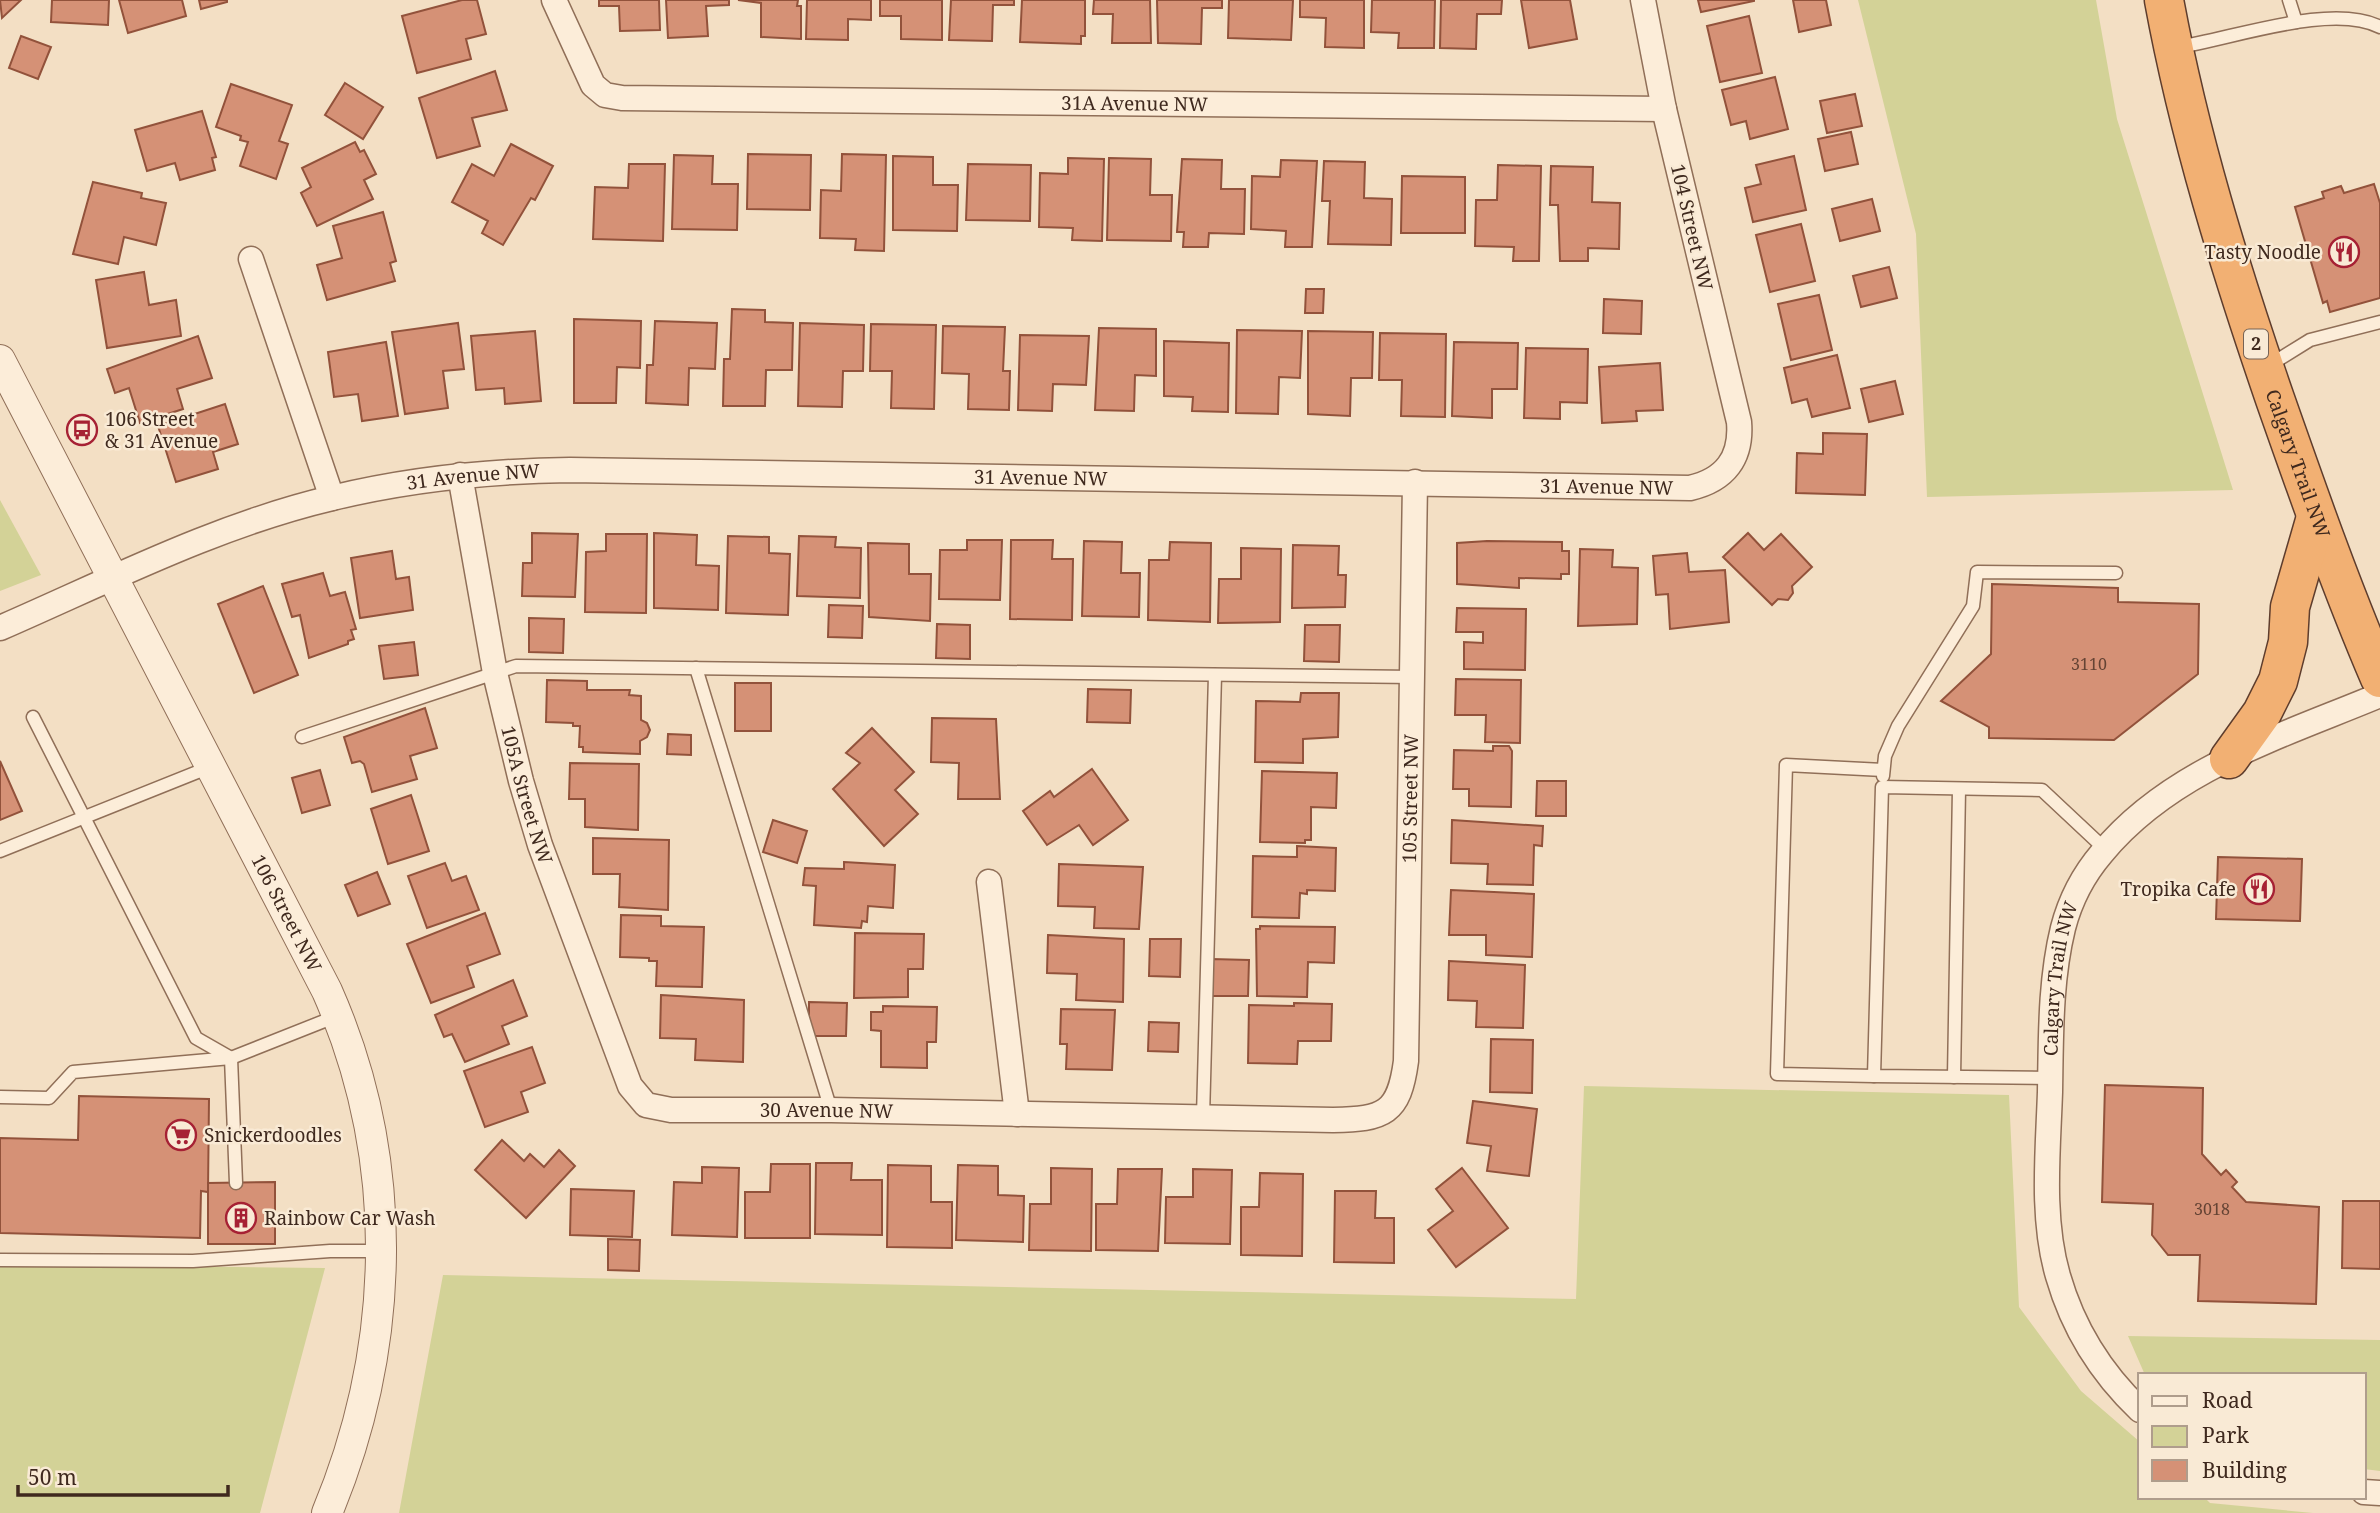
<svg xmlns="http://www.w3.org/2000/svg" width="2380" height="1513" font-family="'Noto Serif',serif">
<rect width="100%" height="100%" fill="#f3dfc4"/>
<g fill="#d3d297">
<path d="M1858,0H2096L2117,119L2233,490L1927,497L1916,234Z"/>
<path d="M0,500L41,575L0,591Z"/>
<path d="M1584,1086L2009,1095L2019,1307L2081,1391L2140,1442V1497H2204L2210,1503L2313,1513H399L443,1275L1576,1299Z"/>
<path d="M0,1264L325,1268L260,1513H0Z"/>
<path d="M2128,1336L2380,1340V1471L2364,1469V1375H2145Z"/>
</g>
<g fill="#d59176" stroke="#92523b" stroke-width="2">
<path d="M0,0H21L2,18Z"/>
<path d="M52,0H109L108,25L51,22Z"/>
<path d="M119,0H182L186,16L128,33Z"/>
<path d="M199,0H227V2L201,9Z"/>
<path d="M462,0H477L486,34L466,39L471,59L417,73L402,16Z"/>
<path d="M599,0H659L660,30L620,31L619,6H599Z"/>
<path d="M666,0H729V5L706,6L708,36L668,38Z"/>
<path d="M738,0H798L797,6H801V39L761,37V3Z"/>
<path d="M807,0H871V20L848,19V40L806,39Z"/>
<path d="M880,0H942V40L901,39V16H880Z"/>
<path d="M951,0H1014V5H993L992,41L949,40Z"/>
<path d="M1022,0H1085V36H1081V44L1020,42Z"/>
<path d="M1094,0H1150L1151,43H1112L1113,14H1093Z"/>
<path d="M1157,0H1222V8H1202L1201,44L1158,43Z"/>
<path d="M1229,0H1293L1291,40L1228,38Z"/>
<path d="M1300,0H1364V48L1325,47L1326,18L1300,17Z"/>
<path d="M1372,0H1435L1434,48H1398L1399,33L1371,32Z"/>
<path d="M1441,0H1502L1501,14H1477L1476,49L1440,48Z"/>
<path d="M1521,0H1570L1577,39L1529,48Z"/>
<path d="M1698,0H1754V1L1701,12Z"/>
<path d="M1793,0H1826L1831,25L1799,32Z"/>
<path d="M1749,16L1762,73L1720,82L1707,26Z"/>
<path d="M21,36L51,47L38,79L9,68Z"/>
<path d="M495,71L507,110L472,118L480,146L437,158L419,98Z"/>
<path d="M1775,77L1788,129L1750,139L1746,121L1731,125L1722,90Z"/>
<path d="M345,83L383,107L363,139L325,115Z"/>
<path d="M231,84L292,105L279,141L288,144L276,179L240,166L248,142L240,140L241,136L216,127Z"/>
<path d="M1855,94L1862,126L1827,133L1820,101Z"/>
<path d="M202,111L216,157L212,158L215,170L180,180L175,163L147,171L135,130Z"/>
<path d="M1851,132L1858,164L1825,171L1818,139Z"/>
<path d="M355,142L360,152L364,150L376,174L364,180L373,199L317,226L301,193L311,187L302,168Z"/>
<path d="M511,144L553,166L535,200L531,198L503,245L482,233L488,221L452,202L472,164L494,176Z"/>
<path d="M748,154L811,155L810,210L747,209Z"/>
<path d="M842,154L886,155L884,251L855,250L856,239L820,238L821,190L841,191Z"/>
<path d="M674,155L713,156L712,184H738L737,230L672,229Z"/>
<path d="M893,156L933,157V185H958L957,231L893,230Z"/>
<path d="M1794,156L1806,210L1753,222L1745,188L1761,184L1756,165Z"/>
<path d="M1068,158L1104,159L1102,241L1072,240L1073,228L1039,227L1040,173L1068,174Z"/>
<path d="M1109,158L1151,159L1150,195H1172L1171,241L1107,240Z"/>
<path d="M1182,159L1222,160L1221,189H1245L1244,234L1209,233L1208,247H1183L1184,232H1177Z"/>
<path d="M1281,160L1317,161L1312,247H1285L1286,231L1251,229L1252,176L1280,177Z"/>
<path d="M1324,161L1365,162L1364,198L1392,199L1391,245L1328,244L1330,201H1322Z"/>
<path d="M629,164H665L663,241L593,239L595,187L628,188Z"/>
<path d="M968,164L1031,165L1030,221L966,220Z"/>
<path d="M1498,165L1541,166L1539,261H1513L1514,247L1475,246L1476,200H1497Z"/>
<path d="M1551,166L1593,167L1592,202L1620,203L1619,249L1588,248V261H1560L1558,205H1550Z"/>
<path d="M1402,176L1465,177V233H1401Z"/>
<path d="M93,182L142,193L141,198L166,203L156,245L124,237L118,264L73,254Z"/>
<path d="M2374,184L2380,203V298L2330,312L2327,301L2323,303L2295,207L2324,198L2322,192L2341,186L2344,193Z"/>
<path d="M1872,199L1880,231L1840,241L1832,209Z"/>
<path d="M383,212L396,261L390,263L395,281L327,300L317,265L342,258L333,226Z"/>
<path d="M1801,224L1815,281L1770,292L1756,235Z"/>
<path d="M1889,267L1897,298L1861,307L1853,276Z"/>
<path d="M144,272L149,305L176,300L181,336L107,348L96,280Z"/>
<path d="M1306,289H1324L1323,313H1305Z"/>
<path d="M1819,295L1832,350L1791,360L1778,304Z"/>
<path d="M1604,299L1642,301L1641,334L1603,333Z"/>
<path d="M732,309L765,310V322L793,323L792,370H766L765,406H723L724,359H730Z"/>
<path d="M574,319L641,321L640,368L617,367L616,403H574Z"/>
<path d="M655,321L717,323L715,369L689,368L688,405L646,403L647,365H653Z"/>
<path d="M458,323L464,369L443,371L448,408L405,414L392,332Z"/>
<path d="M800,323L864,325L863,371H843L842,407L798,406Z"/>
<path d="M871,324L936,325L934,409L891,408L892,371H870Z"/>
<path d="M943,326L1005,327L1003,371H1010L1009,410L968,409L969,374L942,373Z"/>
<path d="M1099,328L1156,329V376L1135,375L1134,411L1095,410Z"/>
<path d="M1237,330L1302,331L1300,378L1279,377L1278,414L1236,413Z"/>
<path d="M535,331L541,401L505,404L504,388L476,390L471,336Z"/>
<path d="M1308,331L1373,332L1372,378H1351L1350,416L1308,414Z"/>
<path d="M1380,333L1446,334L1445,417L1401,416L1402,380H1379Z"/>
<path d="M1020,335L1089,336L1086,385L1053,384L1052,411L1018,410Z"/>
<path d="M198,336L212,378L177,389L183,409L140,423L129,388L115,393L107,369Z"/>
<path d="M1164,341L1229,343L1228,412L1192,411L1193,397L1164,396Z"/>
<path d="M386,342L398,416L362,421L358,394L334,397L328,352Z"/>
<path d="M1454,342L1518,343L1517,389H1492V418L1452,416Z"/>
<path d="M1526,348L1588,349L1587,403L1560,402V419L1524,418Z"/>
<path d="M1837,355L1850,408L1812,417L1807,399L1792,403L1784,368Z"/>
<path d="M1660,363L1663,410L1636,411L1637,421L1602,423L1599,367Z"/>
<path d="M1895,381L1903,414L1869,422L1861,389Z"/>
<path d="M225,404L238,444L213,452L218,469L176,482L158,426Z"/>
<path d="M1823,433L1867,434L1865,495L1796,493L1797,453L1823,454Z"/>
<path d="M532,533L578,534L575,597L522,596L523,563H532Z"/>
<path d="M654,533L697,535L696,565L719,566L718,610L654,608Z"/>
<path d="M1748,533L1764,550L1781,534L1812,567L1792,586L1793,593L1788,600L1778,599L1772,605L1723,557Z"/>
<path d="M606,534H647L646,613L585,612L586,552L606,551Z"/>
<path d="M728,536L769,537V553L790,554L788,615L726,613Z"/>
<path d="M799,536L836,537L835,547L861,548L860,598L797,596Z"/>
<path d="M967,540H1002L1000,600L939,599L940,550H967Z"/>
<path d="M1011,540H1053L1052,559H1073L1072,620L1010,619Z"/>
<path d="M1084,541L1122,542L1121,573H1140L1139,617L1082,616Z"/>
<path d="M1487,541L1562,542V551H1569V574H1561V579L1519,578V588L1457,584V543Z"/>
<path d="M1170,542L1211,543L1210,622L1148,620L1149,560H1169Z"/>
<path d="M868,543L909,544V574H931L930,621L869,617Z"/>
<path d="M1293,545L1339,546L1338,575H1346L1345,607L1292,608Z"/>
<path d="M1241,548L1281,549L1280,622L1218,623L1219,579H1241Z"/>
<path d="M1580,549L1613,550L1612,567L1638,568L1637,624L1578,626Z"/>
<path d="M392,551L396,579L409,577L413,610L360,618L351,558Z"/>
<path d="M1687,553L1689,572L1725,570L1729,622L1670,629L1668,594L1656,595L1653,556Z"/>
<path d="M323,573L330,596L345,592L356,629L351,630L354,639L348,641V644L309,658L300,615L292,617L282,584Z"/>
<path d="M1992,584L2118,588V602L2199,604L2198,674L2114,740L1989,738V727L1941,701L1991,654Z"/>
<path d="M263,586L298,675L254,693L218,604Z"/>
<path d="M829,605L863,606L862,638L828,637Z"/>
<path d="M1457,608L1526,609L1525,670L1464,669V642L1483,643V632H1456Z"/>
<path d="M529,618L564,619L563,653L529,652Z"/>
<path d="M937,624L970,625V659L936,658Z"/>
<path d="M1305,625H1340L1339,662L1304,661Z"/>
<path d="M414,642L418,675L384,679L379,646Z"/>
<path d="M1456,679L1521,680L1520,743L1485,742L1486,715H1455Z"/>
<path d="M547,680L587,681V690H630L629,695L641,696V720L647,723L650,730L647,737L640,741V754L583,752V747H579L580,726H573V723L546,722Z"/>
<rect x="735" y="683" width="36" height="48"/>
<path d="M1088,689L1131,690L1130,723L1087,722Z"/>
<path d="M1301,693H1339L1338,737L1303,739V763L1255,762L1256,701L1300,702Z"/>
<path d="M425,708L437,748L410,756L417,779L372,792L364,764L360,761L352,763L344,737Z"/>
<path d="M932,718L996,719L1000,799H958L959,763L931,762Z"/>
<path d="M872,728L914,772L895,790L918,814L884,846L833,789L860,763L846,753Z"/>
<path d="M668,734L691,735V755L667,754Z"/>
<path d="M1493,746H1509L1512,751L1511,807L1469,806V789H1453L1454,750L1493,751Z"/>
<path d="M0,761L22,811L0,820Z"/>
<path d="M570,763L639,764L638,830L585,827V799H569Z"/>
<path d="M1092,769L1128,820L1093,845L1079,825L1047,845L1023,811L1050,791L1054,797Z"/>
<path d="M320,770L330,805L302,813L292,778Z"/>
<path d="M1262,771L1337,773L1336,808L1311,807V840H1305V843L1260,842Z"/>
<path d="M1537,781H1566V816H1536Z"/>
<path d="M411,795L429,851L388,864L371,809Z"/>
<path d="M773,820L807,831L797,863L763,852Z"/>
<path d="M1452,820L1543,826L1542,846L1534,845L1533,885L1487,884L1488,864L1451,863Z"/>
<path d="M593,838L669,840L668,910L619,907L620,874H593Z"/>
<path d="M1297,846L1336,848L1335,891L1307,890V894L1300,893L1299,918L1252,917L1253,856L1297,857Z"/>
<path d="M2218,857L2302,859L2300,921L2216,919Z"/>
<path d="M844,862L895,865L893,908L868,906L867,922L862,921L861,928L814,925L816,886L803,885L805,868L844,869Z"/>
<path d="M445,863L452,881L466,876L479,910L427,928L408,876Z"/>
<path d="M1059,864L1143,867L1139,929L1094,928L1095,907L1058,906Z"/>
<path d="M377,872L390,904L358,916L345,885Z"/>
<path d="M1451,890L1534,894L1532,957L1486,955V935H1449Z"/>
<path d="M485,913L500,954L467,966L474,987L431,1003L407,944Z"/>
<path d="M621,915L661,916V926L704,927L702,987L656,986L657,961H649V958L620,957Z"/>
<path d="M1260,926L1335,927L1334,963L1308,962L1307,997L1257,996L1256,929H1260Z"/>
<path d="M855,933L924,934L923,969H908V997L854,998Z"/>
<path d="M1048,935L1124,939L1123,1002L1076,1000L1077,974L1047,973Z"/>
<path d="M1150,939H1181L1180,977L1149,976Z"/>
<path d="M1211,959L1249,960L1248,996H1210Z"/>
<path d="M1449,961L1525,965L1523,1028L1476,1027L1477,1001L1448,1000Z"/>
<path d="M513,980L527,1016L502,1026L509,1044L465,1062L452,1034L444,1037L435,1015Z"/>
<path d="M661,995L744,1000L743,1062L695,1060L696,1039L660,1038Z"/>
<path d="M809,1002L847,1003L846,1036H809Z"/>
<path d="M1294,1003L1332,1004L1331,1041H1298L1297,1064L1248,1063L1249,1005L1294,1006Z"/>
<path d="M883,1006L937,1007L936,1042H927V1068L881,1067V1031L871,1030V1012H883Z"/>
<path d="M1061,1009L1115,1010L1112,1070L1066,1069L1067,1044H1060Z"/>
<path d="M1149,1022L1179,1023L1178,1052L1148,1051Z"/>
<path d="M1491,1039L1533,1040L1532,1093L1490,1092Z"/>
<path d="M532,1047L545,1083L521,1092L528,1112L485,1127L464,1071Z"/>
<path d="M2105,1085L2203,1088L2202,1154L2221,1175L2226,1170L2237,1182L2232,1187L2246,1202L2319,1207L2316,1304L2198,1301L2200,1255H2168L2152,1235L2153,1204L2102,1202Z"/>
<path d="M79,1096L209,1099L208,1192L201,1191L200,1238L0,1233V1138L78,1140Z"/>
<path d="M1473,1101L1537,1109L1529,1176L1487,1171L1491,1146L1467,1143Z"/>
<path d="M502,1140L524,1161L530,1154L544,1167L559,1150L575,1166L526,1218L475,1170Z"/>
<path d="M816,1163H852L851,1180H882V1235L815,1234Z"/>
<path d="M771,1164H810V1238H745V1192H770Z"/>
<path d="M888,1165L931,1166V1202H952V1248L887,1247Z"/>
<path d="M958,1165L998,1166V1195L1024,1196L1023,1242L956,1240Z"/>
<path d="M702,1167L739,1168L737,1237L672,1235L674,1182L702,1183Z"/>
<path d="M1051,1168L1092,1169L1091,1251L1029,1250L1030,1204H1051Z"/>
<path d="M1462,1168L1508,1228L1456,1267L1428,1230L1453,1211L1436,1189Z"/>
<path d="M1118,1169H1162L1158,1251L1096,1250V1204H1117Z"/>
<path d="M1193,1169L1232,1170L1230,1244L1165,1243L1166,1197H1193Z"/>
<path d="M1260,1173L1303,1174L1302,1256L1241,1255V1207H1259Z"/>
<path d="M275,1182V1244H208V1183Z"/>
<path d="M571,1189L634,1191L632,1237L570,1235Z"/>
<path d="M1335,1191H1376L1375,1218H1394V1263L1334,1262Z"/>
<path d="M2343,1201H2380V1269L2342,1268Z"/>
<path d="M608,1239L640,1240L639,1271L608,1270Z"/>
</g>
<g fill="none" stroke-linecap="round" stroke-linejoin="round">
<g stroke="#906f58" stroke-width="15">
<g id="service">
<path d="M2289,0L2296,22"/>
<path d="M2178,47C2232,39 2332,2 2380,27"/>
<path d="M2268,366L2310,340L2380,322"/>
<path d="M696,668L831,1110"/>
<path d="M33,717L196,1038L231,1058"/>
<path d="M302,737L516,666L1414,677"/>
<path d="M1883,776L1885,756L1898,726L1973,606L1977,572L2116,573"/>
<path d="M0,851L210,767"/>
<path d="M231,1058L236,1183"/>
<path d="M1874,1076L1777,1074L1786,765L1883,770"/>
<path d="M1954,1077L1959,789"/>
<path d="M2050,1078L1874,1076L1882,787L2042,790L2105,849"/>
<path d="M0,1097L49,1098L73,1072L231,1058L337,1016"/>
<path d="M1203,1117L1215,675"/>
<path d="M0,1260L193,1261L330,1251H382"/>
</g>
</g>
<g stroke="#906f58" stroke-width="27">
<g id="minor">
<path id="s1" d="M554,0L593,85L605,95L622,98L1664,109"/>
<path d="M251,259L332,498"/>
<path id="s2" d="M460,475L495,673L521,781L540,845L630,1086L646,1105L671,1110H831L1333,1120C1384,1119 1399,1114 1406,1061L1415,482"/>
<path id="s3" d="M0,628C108,581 217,525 332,498C410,479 490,471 570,470L1690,488C1725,480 1742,458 1739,422L1664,109L1643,0"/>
<path d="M989,882L1017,1114"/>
<path id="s4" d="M2140,1410C2101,1373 2073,1328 2058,1276C2041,1218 2048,1152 2050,1092C2051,1037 2050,981 2063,928C2070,901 2084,874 2102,853C2171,769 2282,736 2380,695"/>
<path d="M2364,1492L2380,1493"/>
</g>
</g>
<g stroke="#906f58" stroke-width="32">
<g id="tertiary">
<path id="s5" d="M0,360L327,991C401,1158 397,1345 327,1513"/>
</g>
</g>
<g stroke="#5e3d2d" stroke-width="41">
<g id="trunk">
<path id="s6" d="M2164,0C2189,136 2230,268 2275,399C2308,493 2341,587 2380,678"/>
<path d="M2229,759L2262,713L2278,681L2288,642L2290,607L2316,517"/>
</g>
</g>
<use href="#service" stroke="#fcedd9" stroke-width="12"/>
<use href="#minor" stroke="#fcedd9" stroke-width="24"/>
<use href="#tertiary" stroke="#fcedd9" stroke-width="30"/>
<use href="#trunk" stroke="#f2b073" stroke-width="38"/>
</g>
<defs>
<g id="restaurant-ring" transform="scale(1.575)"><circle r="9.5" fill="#f9ead5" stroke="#a62134" stroke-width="1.5"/><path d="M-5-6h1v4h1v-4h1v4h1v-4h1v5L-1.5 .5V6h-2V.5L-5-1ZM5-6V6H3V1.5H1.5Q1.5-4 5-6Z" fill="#a62134"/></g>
<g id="bus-ring" transform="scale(1.575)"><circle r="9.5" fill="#f9ead5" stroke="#a62134" stroke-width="1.5"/><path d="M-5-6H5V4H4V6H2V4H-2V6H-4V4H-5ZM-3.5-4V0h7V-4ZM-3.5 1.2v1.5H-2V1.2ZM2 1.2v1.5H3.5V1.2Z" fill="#a62134"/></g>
<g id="supermarket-ring" transform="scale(1.575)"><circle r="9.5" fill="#f9ead5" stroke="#a62134" stroke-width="1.5"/><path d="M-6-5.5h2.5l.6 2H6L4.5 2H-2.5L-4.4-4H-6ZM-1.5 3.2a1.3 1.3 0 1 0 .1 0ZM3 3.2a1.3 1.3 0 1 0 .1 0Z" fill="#a62134"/></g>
<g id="building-ring" transform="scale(1.575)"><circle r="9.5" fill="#f9ead5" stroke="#a62134" stroke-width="1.5"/><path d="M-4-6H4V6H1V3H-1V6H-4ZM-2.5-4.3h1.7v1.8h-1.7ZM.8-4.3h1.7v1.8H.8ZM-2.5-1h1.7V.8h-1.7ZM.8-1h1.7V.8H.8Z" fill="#a62134"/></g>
</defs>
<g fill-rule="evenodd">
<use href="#restaurant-ring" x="2344" y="252"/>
<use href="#bus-ring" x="82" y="430"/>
<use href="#restaurant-ring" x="2259" y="889"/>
<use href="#supermarket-ring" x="181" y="1135"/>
<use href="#building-ring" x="241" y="1218"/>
</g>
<g text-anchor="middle" stroke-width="5" stroke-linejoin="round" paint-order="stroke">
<g font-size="16" fill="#644334">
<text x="2089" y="670">3110</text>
<text x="2212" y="1215">3018</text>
</g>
<rect fill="#f9ead5" stroke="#776355" stroke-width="2" x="2244" y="329.5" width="24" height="29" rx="5"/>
<g font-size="18" font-weight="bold" fill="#3f291e">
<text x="2256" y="350">2</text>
</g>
<g font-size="19" fill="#3f291e" stroke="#f9ead5">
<text dy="7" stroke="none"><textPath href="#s1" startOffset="639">31A Avenue NW</textPath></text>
<text transform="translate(1692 227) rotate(77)" y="7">104 Street NW</text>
<text dy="7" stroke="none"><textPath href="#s6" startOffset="483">Calgary Trail NW</textPath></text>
<text dy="7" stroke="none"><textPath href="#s3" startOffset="1068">31 Avenue NW</textPath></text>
<text dy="7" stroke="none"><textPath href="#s3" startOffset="500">31 Avenue NW</textPath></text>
<text dy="7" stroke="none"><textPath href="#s3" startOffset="1634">31 Avenue NW</textPath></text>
<text dy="7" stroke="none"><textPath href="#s2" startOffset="327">105A Street NW</textPath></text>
<text dy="7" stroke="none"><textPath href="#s2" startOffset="1720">105 Street NW</textPath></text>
<text dy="7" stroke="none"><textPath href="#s5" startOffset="623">106 Street NW</textPath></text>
<text dy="7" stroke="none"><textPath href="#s4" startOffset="458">Calgary Trail NW</textPath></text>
<text dy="7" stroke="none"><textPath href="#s2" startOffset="842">30 Avenue NW</textPath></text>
</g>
<g font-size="19" fill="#3f291e" stroke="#f9ead5" text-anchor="start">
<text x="2321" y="259" text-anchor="end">Tasty Noodle</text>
<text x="105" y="426">106 Street<tspan x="105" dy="22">&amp; 31 Avenue</tspan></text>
<text x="2236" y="896" text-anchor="end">Tropika Cafe</text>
<text x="204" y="1142">Snickerdoodles</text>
<text x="264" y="1225">Rainbow Car Wash</text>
</g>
</g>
<rect x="2138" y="1373" width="228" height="126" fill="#f9ead5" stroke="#af9d8c" stroke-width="2"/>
<rect x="2152" y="1396" width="35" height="10" fill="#fcedd9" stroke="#af9d8c" stroke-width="2"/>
<text x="2202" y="1408" font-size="21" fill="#3f291e">Road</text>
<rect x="2152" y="1426" width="35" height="21" fill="#d3d297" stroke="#af9d8c" stroke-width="2"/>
<text x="2202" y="1443" font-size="21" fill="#3f291e">Park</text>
<rect x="2152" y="1460" width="35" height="21" fill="#d59176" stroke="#af9d8c" stroke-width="2"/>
<text x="2202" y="1478" font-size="21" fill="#3f291e">Building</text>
<path d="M18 1485v10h210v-10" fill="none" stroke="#3f291e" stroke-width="3.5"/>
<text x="28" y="1485" font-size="21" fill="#3f291e" stroke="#f9ead5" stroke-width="5" paint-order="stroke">50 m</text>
</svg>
